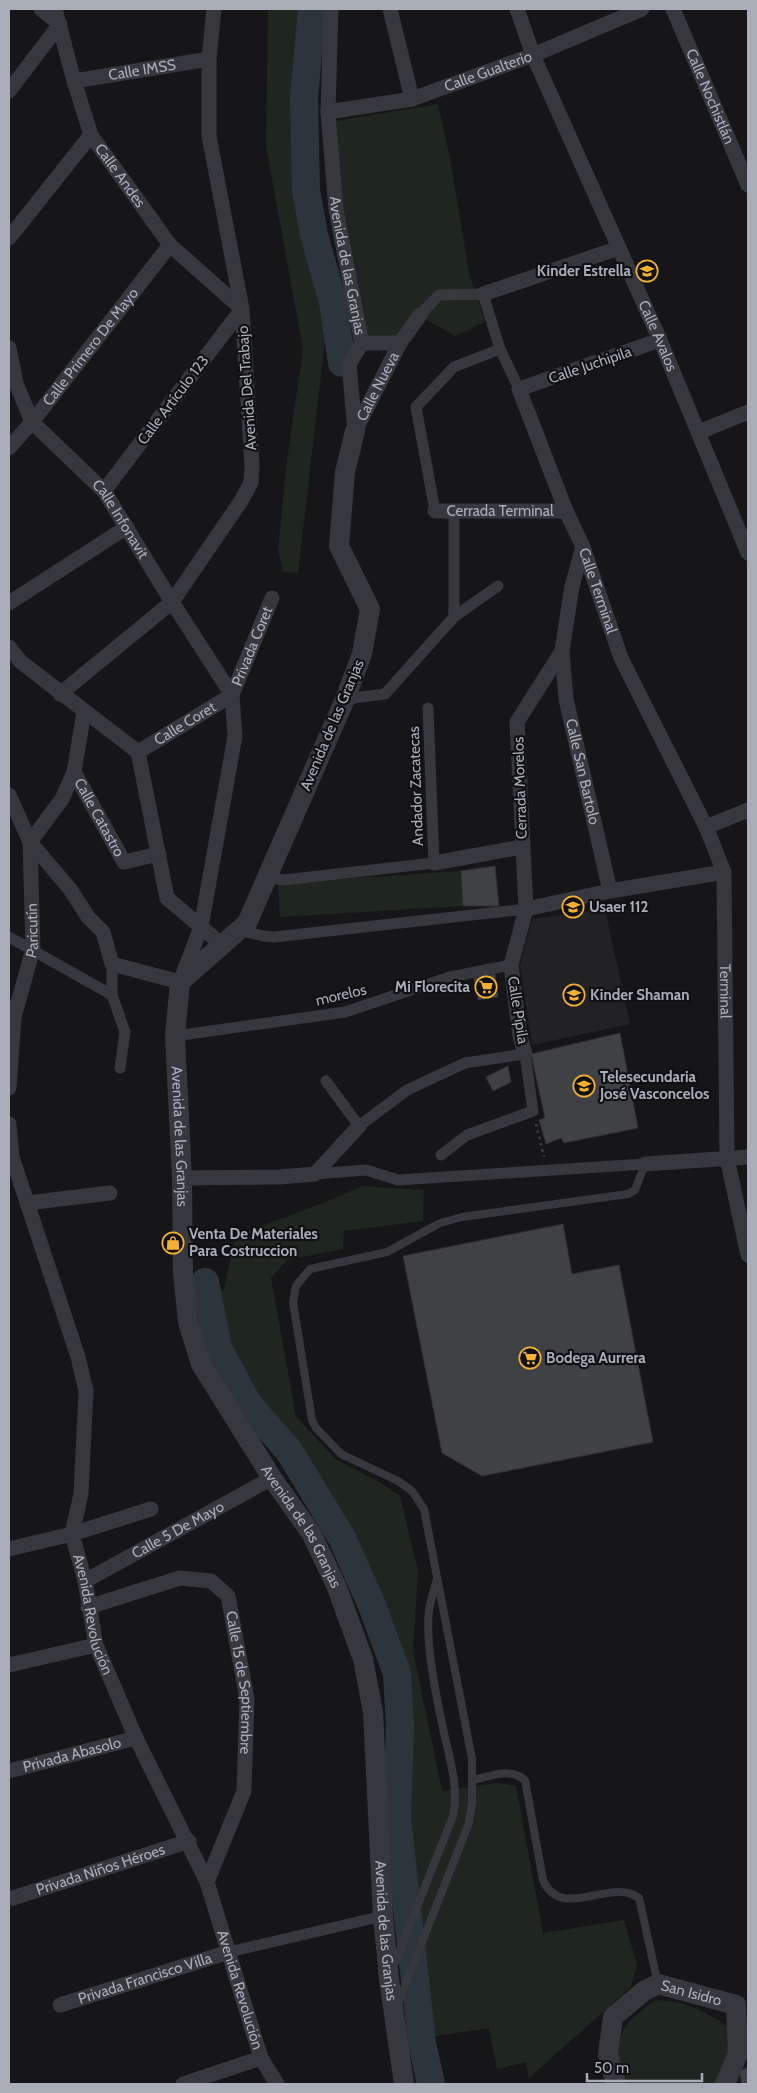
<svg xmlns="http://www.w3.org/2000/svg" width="757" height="2093" font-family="Cabin,sans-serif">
<rect width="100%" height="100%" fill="#161618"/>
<path fill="#222225" d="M605,909L630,1024L532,1045L520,966L532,919Z"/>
<g fill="#1e261f">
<path d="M268,9H320L312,149L328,314L298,573L283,572L278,549L287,460L303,350L266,146Z"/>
<path d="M438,104L451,163L469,273L485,322L455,336L417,314L399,338H365L341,211L336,121Z"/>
<path d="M461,871L463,906L280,917L278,883Z"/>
<path d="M362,1186L424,1190L423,1221L344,1231L343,1249L287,1260L271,1278L296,1416L335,1459L376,1480L400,1496L418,1570L413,1650L442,1791L498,1783L516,1786L543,1933L624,1920L637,1965L631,1987L529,2078L526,2062L497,2069L489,2028L429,2037L423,1971L411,1902L403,1817L405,1727L403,1672L376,1600L347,1535L294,1452L251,1401L223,1347L213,1292L224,1290L235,1236L328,1201Z"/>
<path d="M655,2000C687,2001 703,2010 728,2027L730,2057L715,2084H625C612,2038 617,2029 655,2000Z"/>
</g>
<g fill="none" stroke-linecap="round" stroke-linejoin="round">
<g stroke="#2c353c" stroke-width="28">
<path d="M312,9L304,98L306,190L314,235L333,302L342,363"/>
<path d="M205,1282L218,1348L248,1404L289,1451L342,1538L371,1603L397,1673L400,1726L397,1818L422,2043L431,2084"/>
</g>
</g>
<g fill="#404145" stroke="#303034">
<path d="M495,866L499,906H463L461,871Z"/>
<path d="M495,974L498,997L478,1000L474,978Z"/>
<path d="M620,1033L638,1128L564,1143L561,1138L546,1144L539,1120L545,1118L531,1054Z"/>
<path d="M508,1066L511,1082L493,1091L486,1077Z"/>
<path d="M563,1224L572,1274L619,1265L653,1442L482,1476L442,1453L403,1256Z"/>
<path d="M748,2068V2084H742L739,2070Z"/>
</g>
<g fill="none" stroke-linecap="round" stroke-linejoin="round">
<path stroke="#3d3f44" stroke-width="2.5" stroke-dasharray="2.5 4" stroke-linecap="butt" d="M536,1124L544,1157"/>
<g stroke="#37383d" stroke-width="8">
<path d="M473,1780C492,1776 509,1767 525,1780L543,1880C561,1922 611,1877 639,1898L658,1984"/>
<path d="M394,1965L453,1816C459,1788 450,1760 444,1733C437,1700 425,1644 429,1611C430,1602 434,1591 436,1582"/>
<path d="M398,2003L469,1823L472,1801V1759L424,1509L412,1491L398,1481L341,1454L316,1428L312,1420L293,1302L296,1286L310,1269L387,1252L440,1223L462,1217L628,1194L635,1190L645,1164"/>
</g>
<g stroke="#37383d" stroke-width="11">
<path d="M420,315L439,295L483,294L500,349L519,389"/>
<path d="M435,511L416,407L454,367L500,349"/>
<path d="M454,617L498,586"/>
<path d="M345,699L385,694L454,617V511"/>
<path d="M267,877L283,880L434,863L428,708"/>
<path d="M239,930L263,936L274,937L526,909"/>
<path d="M9,937L112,995"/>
<path d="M112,964V995L125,1032L120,1068"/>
<path d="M175,1036L345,1012L450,977L511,965"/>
<path d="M326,1081L359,1126L407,1090L465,1063L525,1054L533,1111L467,1135L441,1155"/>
<path d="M315,1174L366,1170L398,1180L645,1164"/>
<path d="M229,1952L383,1916"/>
</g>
<g stroke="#37383d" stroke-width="15">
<path id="s1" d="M55,9L74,81L91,135L170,245L242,309L104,491"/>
<path id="s2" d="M331,9L328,112L336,210L362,343L349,364L355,431"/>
<path d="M390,9L412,99"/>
<path id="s3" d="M517,9L533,55L660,340L748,553"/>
<path id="s4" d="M673,9L748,185"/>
<path id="s5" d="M74,81L209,59"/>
<path d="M9,91L60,24L41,9"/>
<path id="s6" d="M328,112L412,99L533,55L642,9"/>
<path d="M9,238L91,135"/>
<path d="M483,294L619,248"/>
<path id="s7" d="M660,340L519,389L566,511L583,547L621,658L706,827L724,872L727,1158L748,1255"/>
<path d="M362,343H400"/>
<path id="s8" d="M9,348L16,383L32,422L104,491L172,602L232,695"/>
<path id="s9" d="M355,431L400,343L420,315"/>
<path d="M699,432L748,412"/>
<path id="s10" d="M9,448L32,422L170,245"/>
<path id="s11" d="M435,511H566"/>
<path id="s12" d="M583,547L572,586L562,651L566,699L610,891"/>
<path d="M9,603L127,527"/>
<path d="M9,647L21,662L138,752"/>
<path d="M60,694L172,602L241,501L251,483L252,465L242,309L209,136V59L214,9"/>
<path d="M138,752L167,898L221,944"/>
<path id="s13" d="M138,752L232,695"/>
<path id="s14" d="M74,772L124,862L159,854"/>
<path id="s15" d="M9,795L30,842L70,889L88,917L103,932L112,964L180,982L201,927L235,736L232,695L272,598"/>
<path d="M706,827L748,810"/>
<path d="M30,842L62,799L74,772L84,712"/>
<path d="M434,863L522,847"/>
<path d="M526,909L610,891L724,872"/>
<path id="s16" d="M14,1017L33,949L30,842"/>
<path d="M525,1054L520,1036L511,965L526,909L517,722L562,651"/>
<path d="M9,1088L14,1017L10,1007"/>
<path id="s17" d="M9,1124L12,1157L78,1357L86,1391L81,1494L72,1534L85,1581L96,1645L136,1738L207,1882L261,2058L277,2084"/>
<path d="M645,1164L748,1157"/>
<path d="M182,1178L279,1177L315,1174L359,1126"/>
<path d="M27,1203L110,1193"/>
<path d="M9,1549L72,1534L151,1509"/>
<path id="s18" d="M85,1581L272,1478"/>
<path id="s19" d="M88,1607L180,1578L211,1581L228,1596L247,1699L244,1791L207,1882"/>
<path d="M9,1665L96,1645"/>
<path id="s20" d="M9,1771L136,1738"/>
<path id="s21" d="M13,1898L189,1841"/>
<path id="s22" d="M60,2005L229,1952"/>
<path d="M183,2084L261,2058"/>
</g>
<g stroke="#37383d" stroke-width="20">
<path id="s23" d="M355,431L345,472L339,546L370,609L362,654L345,699L247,923L180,982L175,1036L182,1178L183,1273L188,1322L201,1364L272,1478L311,1533L336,1585L363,1659L373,1712L383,1916L389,1979L404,2084"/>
<path id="s24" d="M616,2084L608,2054L613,2017L644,1991L658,1984L736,2005L738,2054L725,2084"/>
</g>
</g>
<defs>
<g id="school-ring" transform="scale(1.125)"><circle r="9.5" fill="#111113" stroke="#f2b134" stroke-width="1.5"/><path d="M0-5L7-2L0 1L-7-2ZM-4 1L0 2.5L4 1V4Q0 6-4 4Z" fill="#f2b134"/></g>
<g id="supermarket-ring" transform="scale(1.125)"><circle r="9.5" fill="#111113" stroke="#f2b134" stroke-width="1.5"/><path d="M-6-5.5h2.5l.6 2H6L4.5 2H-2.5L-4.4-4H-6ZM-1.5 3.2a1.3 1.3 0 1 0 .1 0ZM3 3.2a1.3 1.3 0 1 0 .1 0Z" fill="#f2b134"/></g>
<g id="shop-ring" transform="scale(1.125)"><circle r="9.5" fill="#111113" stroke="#f2b134" stroke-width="1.5"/><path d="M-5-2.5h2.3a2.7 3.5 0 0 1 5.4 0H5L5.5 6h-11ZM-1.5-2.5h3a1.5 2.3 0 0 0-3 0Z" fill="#f2b134"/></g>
</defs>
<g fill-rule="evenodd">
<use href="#school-ring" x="647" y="271"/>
<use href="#school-ring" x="573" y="907"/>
<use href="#supermarket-ring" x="486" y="987"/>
<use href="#school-ring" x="574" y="995"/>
<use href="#school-ring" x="584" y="1086"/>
<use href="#shop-ring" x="173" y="1243"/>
<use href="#supermarket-ring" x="530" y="1358"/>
</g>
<g text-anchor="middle" stroke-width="4.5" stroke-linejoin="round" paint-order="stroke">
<g font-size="15" fill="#a8adb8" stroke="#111113">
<text dy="5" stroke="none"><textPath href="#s5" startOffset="69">Calle IMSS</textPath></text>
<text dy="5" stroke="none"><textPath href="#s6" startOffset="166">Calle Gualterio</textPath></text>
<text dy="5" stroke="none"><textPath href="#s4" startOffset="95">Calle Nochistlán</textPath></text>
<text dy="5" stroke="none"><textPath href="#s1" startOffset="181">Calle Andes</textPath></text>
<text dy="5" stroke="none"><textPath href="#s2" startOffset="258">Avenida de las Granjas</textPath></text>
<text dy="5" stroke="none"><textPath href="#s3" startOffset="356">Calle Avalos</textPath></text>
<text dy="5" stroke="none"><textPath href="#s10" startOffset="130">Calle Primero De Mayo</textPath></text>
<text transform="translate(590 365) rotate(-19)" y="5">Calle Juchipila</text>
<text dy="5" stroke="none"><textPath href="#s9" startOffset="50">Calle Nueva</textPath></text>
<text transform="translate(247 388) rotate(-94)" y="5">Avenida Del Trabajo</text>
<text transform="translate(173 400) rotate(-53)" y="5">Calle Artículo 123</text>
<text dy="5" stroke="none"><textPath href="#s11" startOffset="65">Cerrada Terminal</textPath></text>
<text dy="5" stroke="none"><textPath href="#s8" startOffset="210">Calle Infonavit</textPath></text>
<text dy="5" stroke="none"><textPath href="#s7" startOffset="366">Calle Terminal</textPath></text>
<text dy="5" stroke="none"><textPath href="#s15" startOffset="618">Privada Coret</textPath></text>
<text dy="5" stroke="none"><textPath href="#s13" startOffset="55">Calle Coret</textPath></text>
<text transform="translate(332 725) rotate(-67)" y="5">Avenida de las Granjas</text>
<text dy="5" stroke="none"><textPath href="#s12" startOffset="229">Calle San Bartolo</textPath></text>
<text transform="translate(416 786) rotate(-92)" y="5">Andador Zacatecas</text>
<text transform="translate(520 788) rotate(-92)" y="5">Cerrada Morelos</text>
<text dy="5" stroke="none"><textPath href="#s14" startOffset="52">Calle Catastro</textPath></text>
<text dy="5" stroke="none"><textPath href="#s16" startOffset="89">Paricutín</textPath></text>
<text dy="5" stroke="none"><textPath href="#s7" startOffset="794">Terminal</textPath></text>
<text transform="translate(341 995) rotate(-13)" y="5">morelos</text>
<text transform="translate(518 1010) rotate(81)" y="5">Calle Pípila</text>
<text dy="5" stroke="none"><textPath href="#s23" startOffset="769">Avenida de las Granjas</textPath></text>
<text dy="5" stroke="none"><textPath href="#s23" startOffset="1190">Avenida de las Granjas</textPath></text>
<text dy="5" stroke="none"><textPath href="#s18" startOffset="106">Calle 5 De Mayo</textPath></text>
<text dy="5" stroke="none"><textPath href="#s17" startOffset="506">Avenida Revolución</textPath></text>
<text dy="5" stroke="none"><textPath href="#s19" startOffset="238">Calle 15 de Septiembre</textPath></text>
<text dy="5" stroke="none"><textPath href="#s20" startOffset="65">Privada Abasolo</textPath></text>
<text dy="5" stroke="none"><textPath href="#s21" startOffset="92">Privada Niños Héroes</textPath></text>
<text dy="5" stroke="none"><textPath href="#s23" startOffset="1610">Avenida de las Granjas</textPath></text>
<text dy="5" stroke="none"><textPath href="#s22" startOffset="89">Privada Francisco Villa</textPath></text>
<text dy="5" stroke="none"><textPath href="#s17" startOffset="911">Avenida Revolución</textPath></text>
<text dy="5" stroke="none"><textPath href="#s24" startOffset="159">San Isidro</textPath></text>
</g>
<g font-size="15" font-weight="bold" fill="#a8adb8" stroke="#111113" text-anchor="start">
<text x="631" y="276" text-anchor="end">Kinder Estrella</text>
<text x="589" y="912">Usaer 112</text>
<text x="470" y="992" text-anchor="end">Mi Florecita</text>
<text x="590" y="1000">Kinder Shaman</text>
<text x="600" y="1082">Telesecundaria<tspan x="600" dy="17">José Vasconcelos</tspan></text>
<text x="189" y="1239">Venta De Materiales<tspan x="189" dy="17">Para Costruccion</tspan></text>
<text x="546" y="1363">Bodega Aurrera</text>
</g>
</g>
<rect width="757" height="2093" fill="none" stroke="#a8adb8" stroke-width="20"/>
<path d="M587 2073v8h115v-8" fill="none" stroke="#a8adb8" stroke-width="2.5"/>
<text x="594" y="2073" font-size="15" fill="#a8adb8" stroke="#111113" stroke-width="4" paint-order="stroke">50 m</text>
</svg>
